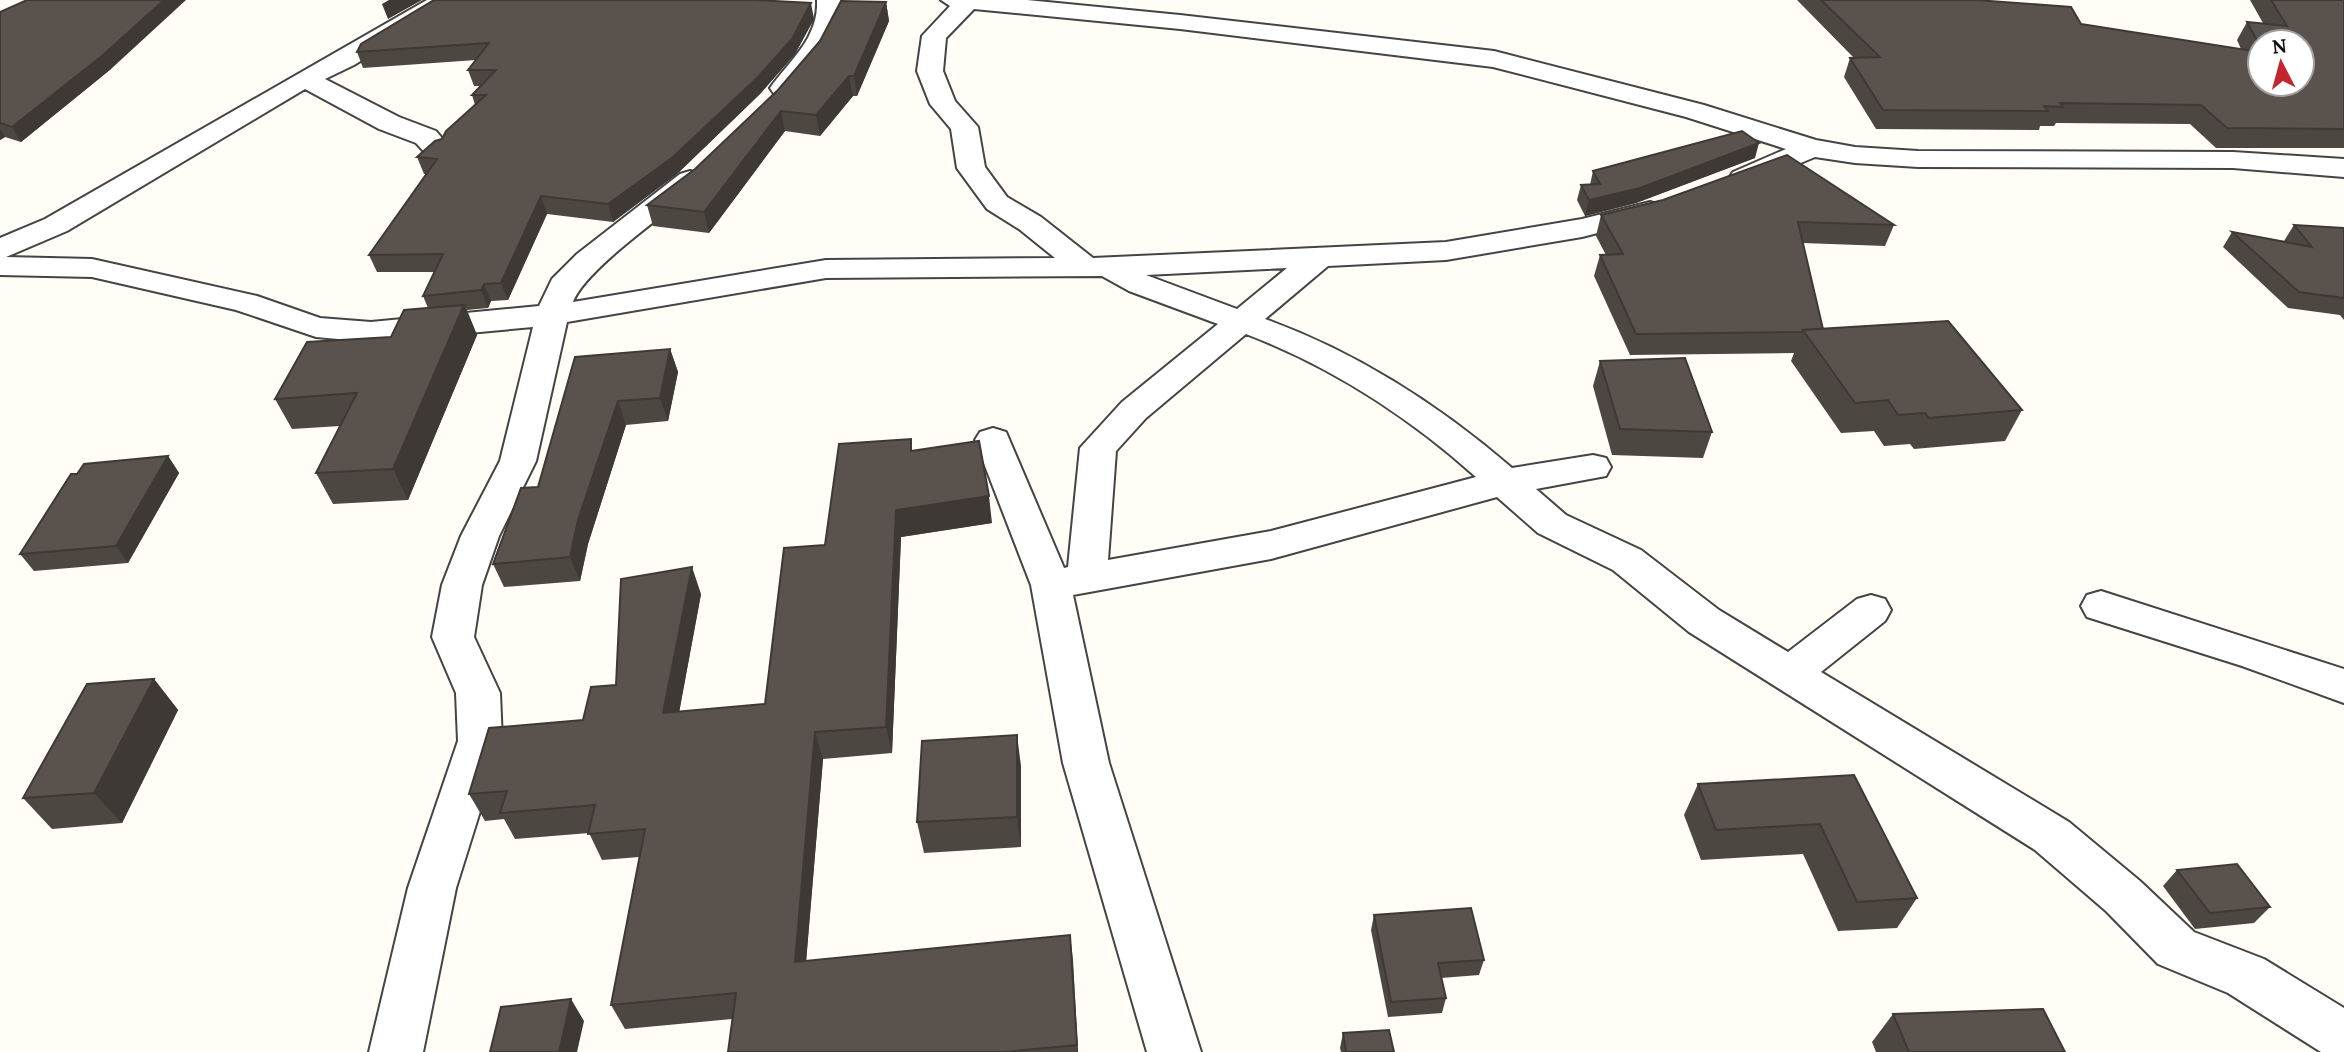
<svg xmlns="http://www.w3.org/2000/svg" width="2344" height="1052" font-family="Lora,serif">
<rect width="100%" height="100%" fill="#fffdf5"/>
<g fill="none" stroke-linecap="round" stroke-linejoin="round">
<g stroke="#444" stroke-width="4">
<g id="minor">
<path d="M427,0H456L452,5L354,65L325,79L399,117L436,131L450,148L446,154L436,156L426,154L416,143L379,129L305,89L67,231L6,257L92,259L257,296L320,318L371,322L539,306L552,279L577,254L680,174L690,171L700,174L704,180L700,186C670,211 585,269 573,302L826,260L1055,258L1019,229L987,209L957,168L951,129L930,104L917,71L922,36L950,6L941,0H1027L1180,15L1494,51L1704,105L1816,140L1855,147L1918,151L2233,152L2344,159V177L2233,168L1918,167L1855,163L1815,157L1743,187L1733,184L1729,178L1733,172L1786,149L1686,117L1493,67L1180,29L974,9L946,38L943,71L955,101L978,127L985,167L1007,197L1041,217L1093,258L1446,242L1582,219L1650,202L1660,205L1665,211L1660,217L1582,237L1446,260L1328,266L1265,319C1356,352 1439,405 1512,468L1593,455L1606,458L1611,467L1606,476L1536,489L1566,515L1641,550L1719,610L1788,652L1857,599L1871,595L1885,599L1891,610L1885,621L1821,672L2069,822L2140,881L2194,932L2264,959L2344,1008V1052H2321L2228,993L2158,964L2106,911L2035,850L1689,632L1613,570L1538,533L1497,497L1271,559L1073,595L1109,763L1201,1052H1147L1063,763L1031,585L975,440L980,432L993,428L1006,432L1064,568L1068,567L1080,448L1122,402L1218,324L1129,291L1102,276L826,278L567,322L536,461L499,536L482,585L474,637L500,693L502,741L456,888L423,1052H369L408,888L458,741L456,693L432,637L442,585L461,536L500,461L533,327L371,342L316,337L236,310L92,277L0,275V238L45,219ZM1287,268L1237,309L1146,275ZM1246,334C1330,366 1409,417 1476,477L1271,531L1108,560L1116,451L1146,418Z"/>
<path d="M817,0H841L842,17L817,64L792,94L783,96L774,94L770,88C790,60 819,38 817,0Z"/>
<path d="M2101,591L2344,669V703L2242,666L2087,617L2081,606L2087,595Z"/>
</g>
</g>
<use href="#minor" fill="#fff" fill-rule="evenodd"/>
</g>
<g fill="#4d4742" fill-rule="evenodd">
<path d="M1797,0H1976L2081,24L2241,49L2237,40L2247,22L2263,23L2250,0H2344V148H2216L2190,124L2056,123L2054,126H2040L2039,130L1876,129L1844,77L1850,58H1854ZM2260,42H2302L2260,84Z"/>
<path d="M886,2L889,21L857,96H853L820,136L785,131L709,233L653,226L647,205L695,169Z"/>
<path d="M0,12L111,69L21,142L5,137L0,140Z"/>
<path d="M814,19L795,54L760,94L677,174L613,222L547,214L508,300L491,301L488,308L467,310L477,335L408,500L333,504L316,473L340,426L292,429L275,399L391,337L428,308L423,296L434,272H377L369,255L426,174H424L417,157L442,139L475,105L472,95L480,86H474L468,70L476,60L363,68L357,52Z"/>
<path d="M1755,158L1636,203L1585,216L1577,200L1581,185H1590L1593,171Z"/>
<path d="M1601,215L1894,225L1885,246L1803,243L1823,329L2022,410L2005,441L1914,449L1910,444L1884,446L1874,431L1841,433L1791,361L1794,353L1630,355L1594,276L1600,255H1606L1596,236Z"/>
<path d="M2294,225L2344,228V320L2340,315L2288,308L2223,247L2232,232L2284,241Z"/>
<path d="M670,349L678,372L668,421L626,425L588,544L580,581L504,587L493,564L538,487L575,357Z"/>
<path d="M1600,361L1712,432L1703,458L1612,455L1593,386Z"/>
<path d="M913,450L992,523L901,537L892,753L823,759L806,961L1070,935L1078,1052H728L732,1019L625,1029L611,1005L639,857L602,860L589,833L515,839L504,819L485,821L469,794L583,720L701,594L679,712L765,704L825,545Z"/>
<path d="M168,456L179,473L128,563L34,571L20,554L77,474Z"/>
<path d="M154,679L178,710L122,823L52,829L23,798Z"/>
<path d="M1021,766V847L924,853L917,822Z"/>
<path d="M1854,775L1917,898L1897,928L1838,931L1803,854L1701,860L1684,815L1698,784Z"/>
<path d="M2177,870L2270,907L2254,923L2195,929L2163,886Z"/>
<path d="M1374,915L1484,960L1479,975L1441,978L1446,998L1442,1013L1388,1017L1371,930Z"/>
<path d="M1893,1014L2065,1052H1876L1872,1042Z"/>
<path d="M1343,1033L1394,1052H1341L1340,1048Z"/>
</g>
<g fill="#3f3936">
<path d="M164,0H186L111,69L21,142L12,127Z"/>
<path d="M389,0H422L388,19L382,4Z"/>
<path d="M886,2L889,21L857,96L854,76Z"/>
<path d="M811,3L814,19L795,54L760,94L677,174L613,222L608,204Z"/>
<path d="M849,76L853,96L820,136L816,115Z"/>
<path d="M781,111L785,131L709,233L704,212Z"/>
<path d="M0,129L5,137L0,140Z"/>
<path d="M1759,143L1755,158L1636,203L1585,216L1589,200Z"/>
<path d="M541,196L547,214L508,300L501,283Z"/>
<path d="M484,284L491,301L488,308L481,290Z"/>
<path d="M464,305L477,335L408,500L393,469Z"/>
<path d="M670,349L678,372L668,421L660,398Z"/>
<path d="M618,401L626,425L588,544L580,581L570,557L578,520Z"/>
<path d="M168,456L179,473L128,563L116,546Z"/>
<path d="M989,496L992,523L901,537L892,753L886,727L896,510Z"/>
<path d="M692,567L701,594L674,740L663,713Z"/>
<path d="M154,679L178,710L122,823L94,793Z"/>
<path d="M815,732L823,759L804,987L795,962Z"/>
<path d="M1017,735L1021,766V847L1017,817Z"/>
<path d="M1070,935L1073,960L1078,1052H1077Z"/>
<path d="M571,999L584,1021L577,1052H559Z"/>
</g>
<g fill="#5a524d" stroke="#3f3936" stroke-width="2">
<path d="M27,0H164L103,55L12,127L0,123V12Z"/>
<path d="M434,0H756L811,3L792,39L757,78L673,157L608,204L541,196L501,283L484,284L481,290L423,296L443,254L369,255L437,159L417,157L435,141L442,139L446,131L486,95H472L496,70H468L489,43L357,52L361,44Z"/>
<path d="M1821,0H1976L2071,7L2081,24L2260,52V84H2302V42H2260V46L2247,22L2287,26L2271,0H2344V129L2227,128L2201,105L2060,103L2063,107L2044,106L2048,111L1883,110L1850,58L1880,57Z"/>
<path d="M841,1L886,2L854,76H849L816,115L781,111L704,212L647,205L695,169L778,90L820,41Z"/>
<path d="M1742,131L1759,143L1640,188L1589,200L1581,185L1600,184L1593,171Z"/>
<path d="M1787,155L1894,225L1798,222L1823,329L1803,330L1802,332L1636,334L1600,255L1623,254L1601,215L1663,200Z"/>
<path d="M2294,225L2344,228V298L2299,292L2232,232L2312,247Z"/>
<path d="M464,305L393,469L316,473L357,393L275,399L307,342L391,337L404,310Z"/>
<path d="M1948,321L2022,410L1929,418L1925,413L1898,415L1888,400L1855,403L1803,330Z"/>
<path d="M670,349L660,398L618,401L578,520L570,557L493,564L521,488L538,487L575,357Z"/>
<path d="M1685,358L1712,432L1620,429L1600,361Z"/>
<path d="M911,439V451L979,441L989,496L896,510L886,727L815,732L795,962L1070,935L1077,1045L1004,1052H728L736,993L611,1005L645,829L588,834L595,805L500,813L507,791L469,794L489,728L583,720L591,687L616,685L621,579L692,567L663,713L765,704L784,548L825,545L839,444Z"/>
<path d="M168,456L116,546L20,554L71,474H77L84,464Z"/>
<path d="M154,679L94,793L23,798L87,684Z"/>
<path d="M1017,735V817L917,822L922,741Z"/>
<path d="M1854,775L1917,898L1857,902L1820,824L1716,830L1698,784Z"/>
<path d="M2237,864L2270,907L2210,913L2177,870Z"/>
<path d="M1471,908L1484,960L1438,963L1446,998L1391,1002L1374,915Z"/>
<path d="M571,999L559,1052H490L501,1007Z"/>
<path d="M2043,1009L2065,1052H1909L1893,1014Z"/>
<path d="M1389,1030L1394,1052H1346L1343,1033Z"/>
</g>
<g transform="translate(2281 63) rotate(354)"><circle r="33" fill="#ffffff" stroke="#a0a0a0" stroke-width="2"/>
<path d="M0-5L12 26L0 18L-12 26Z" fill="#c4262e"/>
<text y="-10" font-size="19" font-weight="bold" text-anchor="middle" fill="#111111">N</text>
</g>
</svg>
